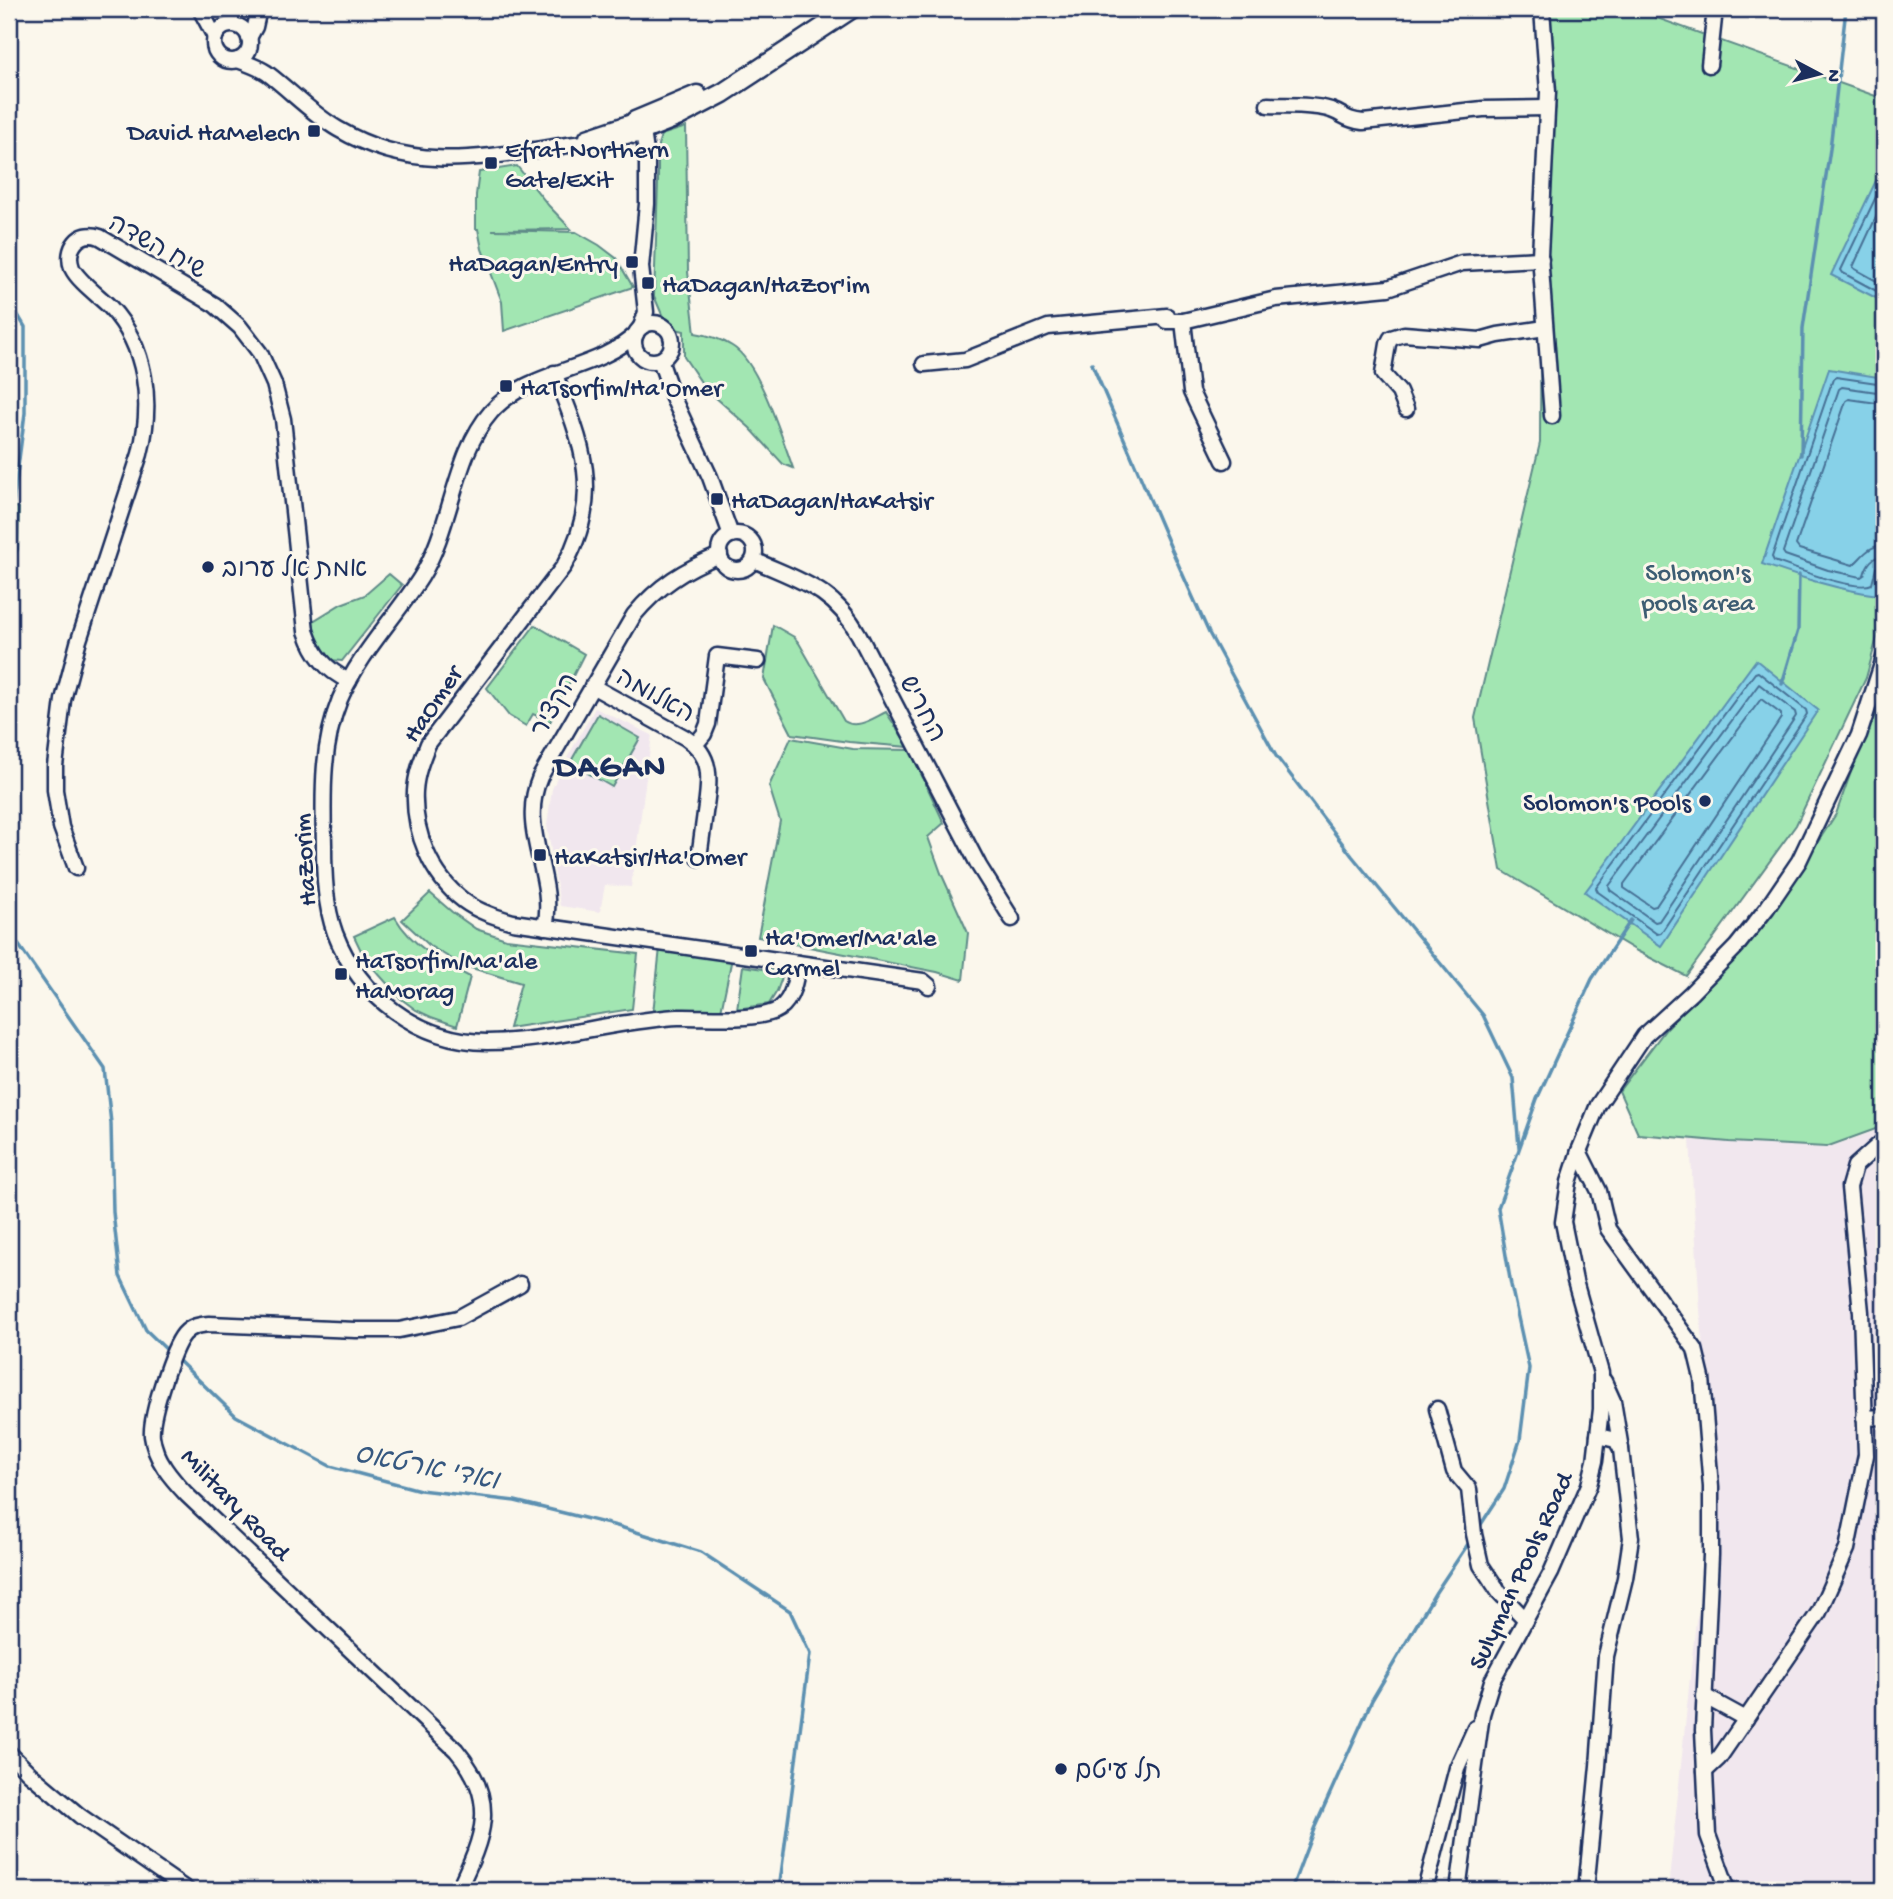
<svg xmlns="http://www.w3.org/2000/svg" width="1893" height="1899" font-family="'Gochi Hand','Playpen Sans Hebrew',sans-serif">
<rect width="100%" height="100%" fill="#fbf7ec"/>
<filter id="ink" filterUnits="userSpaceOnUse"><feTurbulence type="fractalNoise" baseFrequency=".0143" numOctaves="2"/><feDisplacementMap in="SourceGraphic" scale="14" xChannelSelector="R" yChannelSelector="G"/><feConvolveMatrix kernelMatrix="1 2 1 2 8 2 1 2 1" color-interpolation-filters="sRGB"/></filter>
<g filter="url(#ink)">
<g fill="#f1e7ee">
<path d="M595,708L652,735L631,887L605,885L600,912L560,906L547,825L552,789L562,767Z"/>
<path d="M1884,1128V1890H1668L1696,1620L1721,1549L1700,1310L1690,1140L1826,1148Z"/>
</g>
<g fill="#a2e6b2" stroke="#5e8a88" stroke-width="2">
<path d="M1542,9H1632L1884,99V612L1866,678L1796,825L1686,976L1637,951L1501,870L1475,718L1540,443Z"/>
<path d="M686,127L688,272L695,333C708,335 721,339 732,346C759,362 782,438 793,468L783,464L750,428L705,388L684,357V331L672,328L663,317L654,296L658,183V145L661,135Z"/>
<path d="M517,166L549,206L571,229L492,230L576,232L599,245L616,258L633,287L504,331L502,302L482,249L478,229H476V195L479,172Z"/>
<path d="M9,505L19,508L18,549L9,573Z"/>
<path d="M389,574L402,585L342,661L330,660L323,651L310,623L341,604L365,595Z"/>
<path d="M535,625L584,654L550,722L533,714L526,726L509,716L487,688Z"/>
<path d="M773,625L794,637L799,643L844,721C857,730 873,718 886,712L909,747L849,742L792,734L764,679Z"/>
<path d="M1884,679V1126L1826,1147L1729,1142L1638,1134L1619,1091L1666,1029L1763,926L1836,814Z"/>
<path d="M598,714L640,738L612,787L570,763Z"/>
<path d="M791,738L853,749L910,750L944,823L928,837L941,873L968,933L963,980L937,972L758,937L780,821L769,786Z"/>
<path d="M430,893L452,912L476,929L506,939L638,954L632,1009L509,1028L521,983L462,965L430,946L402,920Z"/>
<path d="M395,917C411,945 442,963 470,977L457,1026L431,1017L416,1010L400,998L365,959L354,936Z"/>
<path d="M660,948L732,958L721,1011L653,1013Z"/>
<path d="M743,966L784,972L777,991L769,1004L737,1009Z"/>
</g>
<g fill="#87d1e8" stroke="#5c90b1" stroke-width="2">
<path d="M1884,164V302L1831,275Z"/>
<path d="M1829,369L1884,378V548L1878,595C1837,590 1800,577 1762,564Z"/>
<path d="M1756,660L1818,710L1661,946L1585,892Z"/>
</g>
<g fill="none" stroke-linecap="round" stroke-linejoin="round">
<g stroke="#467095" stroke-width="2">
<path d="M1884,180L1841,270L1843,273L1884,295"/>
<path d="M1884,200L1853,267L1855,269L1884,285"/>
<path d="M1884,384L1836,377L1833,379L1772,557L1774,561C1794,568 1855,592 1872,584L1876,568L1884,565"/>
<path d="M1884,393L1842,387L1839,389L1783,552L1785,555L1828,570L1861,577L1864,575C1867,564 1872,556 1884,556"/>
<path d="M1884,404L1849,399L1846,401L1796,545L1799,549L1853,565C1864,555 1868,546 1884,545"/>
<path d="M1758,672L1806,710L1807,714L1661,933L1657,934L1598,892L1596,888L1755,673Z"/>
<path d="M1759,684L1795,712L1796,716L1659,921L1655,922L1610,890L1609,886Z"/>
<path d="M1761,699L1781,714V718L1656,906L1652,907L1624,888V884Z"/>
</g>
<g stroke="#5c90b1" stroke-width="3.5">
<path d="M9,300L25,327V413L13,505L9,516"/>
<path d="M1092,364L1170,546L1209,633L1276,756L1352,856L1483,1015L1513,1078L1519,1147"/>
<path d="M1801,455L1803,328L1830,149L1846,9"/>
<path d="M1782,684L1798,630L1799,575"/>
<path d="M9,931L105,1069L111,1123L113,1212L120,1276L146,1330L169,1352"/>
<path d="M177,1359L236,1416L330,1466L420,1490L515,1501L617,1526L701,1552L790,1611L810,1654L779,1890"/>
<path d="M1478,1529L1504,1489L1520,1440L1529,1368L1511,1285L1498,1208L1537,1099L1592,979L1631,920"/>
<path d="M1291,1890L1314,1829L1372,1700L1436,1592L1470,1541"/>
</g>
<g stroke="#1b2f5e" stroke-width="19">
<g id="minor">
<path d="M200,9L215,37"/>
<path d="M1542,9L1548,92L1540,255L1552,416"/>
<circle cx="232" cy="43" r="18"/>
<path d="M249,38L255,27L259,9"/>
<path d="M238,60C248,64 258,67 267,73C291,91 312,114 338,129C413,173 480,158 561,146C586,142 610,141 634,134"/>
<path d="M1709,65L1715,9"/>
<path d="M1268,105C1289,106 1311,104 1331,110C1345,115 1345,120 1363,122L1483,109L1547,108"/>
<path d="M636,122L643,131L647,159V204L641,267L646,312L641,327"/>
<path d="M587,137L635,121"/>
<path d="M1183,321L1276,299L1388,288L1462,263L1541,259"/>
<circle cx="653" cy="342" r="19"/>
<path d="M636,334C596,372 529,369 491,412C454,454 452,527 421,577C395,618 359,654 340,699C321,746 323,795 324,845C324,874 325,905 335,933C359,996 419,1042 487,1042C531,1042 577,1031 620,1024C639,1021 658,1018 678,1017C702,1016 760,1022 779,1009C793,999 796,979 798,963"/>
<path d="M660,360L674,400L710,477L731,535"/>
<path d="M924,364L965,360L1048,327L1167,316V321H1183L1191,392L1224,461"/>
<path d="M554,373C583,444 604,495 564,566L428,744C422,759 416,774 415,791C413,832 431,876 464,901C479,912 496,917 513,922L923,981L929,986"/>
<path d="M1406,409L1399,392L1383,374L1388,344L1391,338L1404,334L1480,340L1498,335L1545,328"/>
<circle cx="737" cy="552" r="18"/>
<path d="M754,560C800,581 833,588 859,635L979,866L1012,919"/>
<path d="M592,686L686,738C715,757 709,783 705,813C703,828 701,843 699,858"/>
<path d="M695,745L704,734L708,724L717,656L758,661"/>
<path d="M76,868L61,827L55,790V766L63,700L78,643L140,454C153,403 147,347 110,307C99,296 78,281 72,268C65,249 79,229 100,237L215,305L240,327L260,353L274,384L283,419L306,631C314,655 326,670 349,681"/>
<path d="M545,927C557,876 517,831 540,777L634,615C658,586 685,569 720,555"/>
<path d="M1579,1151L1599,1191L1608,1229L1695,1349L1702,1378L1711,1487V1555L1703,1730L1708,1835L1728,1890"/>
<path d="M1604,1381L1613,1401L1621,1449"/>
<path d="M1437,1409L1454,1471L1469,1489L1474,1534L1481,1565L1499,1592L1525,1619"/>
<path d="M1864,1418L1884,1417"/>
<path d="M1704,1696L1746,1719"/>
<path d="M9,1753L30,1774L80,1816L187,1890"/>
<path d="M1705,1771L1719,1758L1819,1612L1847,1549L1866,1455L1861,1312L1849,1187L1855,1166L1884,1140"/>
<path d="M458,1890C484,1836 499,1801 456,1750L187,1495C171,1478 155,1460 152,1436C150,1417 172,1348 184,1334C191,1326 199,1325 209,1324L356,1330H399L458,1318L520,1284"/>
<path d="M1425,1890L1457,1768L1475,1728"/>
<path d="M1458,1890L1482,1714L1492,1681L1551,1573L1589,1485L1595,1461L1601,1409V1373L1575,1281L1563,1222L1569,1182L1579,1151L1598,1105L1644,1036L1691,993L1736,947L1767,908L1799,861L1859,735L1884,658"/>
<path d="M1586,1890L1598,1766L1606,1656L1625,1578L1631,1538L1621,1449L1616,1440L1598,1436"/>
</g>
</g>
<g stroke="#1b2f5e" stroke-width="23">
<g id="major">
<path d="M635,121L697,95"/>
<path d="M634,134L677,117L723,93L851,9"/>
</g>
</g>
<use href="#minor" stroke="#fbf7ec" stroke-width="14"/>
<use href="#major" stroke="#fbf7ec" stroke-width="18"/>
</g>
</g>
<g fill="#1b2f5e" stroke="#fbf7ec" stroke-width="2.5">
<rect x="307" y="124" width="14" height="14" rx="3.5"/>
<rect x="484" y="156" width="14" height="14" rx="3.5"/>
<rect x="625" y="255" width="14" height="14" rx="3.5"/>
<rect x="641" y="276" width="14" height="14" rx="3.5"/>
<rect x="499" y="379" width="14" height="14" rx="3.5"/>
<rect x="710" y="492" width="14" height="14" rx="3.5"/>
<circle cx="208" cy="567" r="7"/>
<circle cx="1705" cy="801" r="7"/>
<rect x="533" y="848" width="14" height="14" rx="3.5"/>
<rect x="744" y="944" width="14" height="14" rx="3.5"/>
<rect x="334" y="967" width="14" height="14" rx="3.5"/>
<circle cx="1061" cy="1769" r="7"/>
</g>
<g text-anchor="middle" stroke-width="6" stroke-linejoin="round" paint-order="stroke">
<g font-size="26" fill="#1b2f5e" stroke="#fbf7ec" text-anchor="start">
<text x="300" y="140" text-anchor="end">David HaMelech</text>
<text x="505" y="157">Efrat Northern<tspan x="505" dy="30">Gate/Exit</tspan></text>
<text x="618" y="271" text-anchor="end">HaDagan/Entry</text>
<text x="662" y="292">HaDagan/HaZor'im</text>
<text x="520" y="395">HaTsorfim/Ha'Omer</text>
<text x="731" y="508">HaDagan/HaKatsir</text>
<text x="222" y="576">אמת אל ערוב</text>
<text x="1691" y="810" text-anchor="end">Solomon's Pools</text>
<text x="554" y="864">HaKatsir/Ha'Omer</text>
<text x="765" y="945">Ha'Omer/Ma'ale<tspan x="765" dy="30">Carmel</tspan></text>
<text x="355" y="968">HaTsorfim/Ma'ale<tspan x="355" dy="30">HaMorag</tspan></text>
<text x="1075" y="1778">תל עיטם</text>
</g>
<g font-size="26" fill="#1b2f5e" stroke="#fbf7ec">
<text transform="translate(158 245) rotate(29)" y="9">שיח השדה</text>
<text transform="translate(656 694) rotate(29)" y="9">האלומה</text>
<text transform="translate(431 703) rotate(-56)" y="9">HaOmer</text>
<text transform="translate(553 704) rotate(-60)" y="9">הקציר</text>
<text transform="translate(924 708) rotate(62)" y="9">החריש</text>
<text transform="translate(303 860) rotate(-94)" y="9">HaZorim</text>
<text transform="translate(237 1503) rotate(46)" y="9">Military Road</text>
<text transform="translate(1519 1570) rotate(-65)" y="9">Sulyman Pools Road</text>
</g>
<g font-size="26" fill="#3d5d73" stroke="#fbf7ec">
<text x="1698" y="580">Solomon's<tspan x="1698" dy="30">pools area</tspan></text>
</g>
<g font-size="28" font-style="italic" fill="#365880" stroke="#fbf7ec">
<text transform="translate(427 1465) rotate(11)" y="10">ואדי ארטאס</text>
</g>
<g font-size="33" font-weight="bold" letter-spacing="2" fill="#1b2f5e" stroke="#fbf7ec">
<text x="611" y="775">DAGAN</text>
</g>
</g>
<rect width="1893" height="1899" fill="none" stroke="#fbf7ec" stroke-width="35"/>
<rect x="18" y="18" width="1858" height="1864" fill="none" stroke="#1b2f5e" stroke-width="2.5" filter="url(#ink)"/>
<g transform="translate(1819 74) rotate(97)" stroke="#fbf7ec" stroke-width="5" paint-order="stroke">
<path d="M0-5L12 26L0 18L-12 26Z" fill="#1b2f5e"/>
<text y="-10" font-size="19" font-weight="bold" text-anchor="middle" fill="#1b2f5e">N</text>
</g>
</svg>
